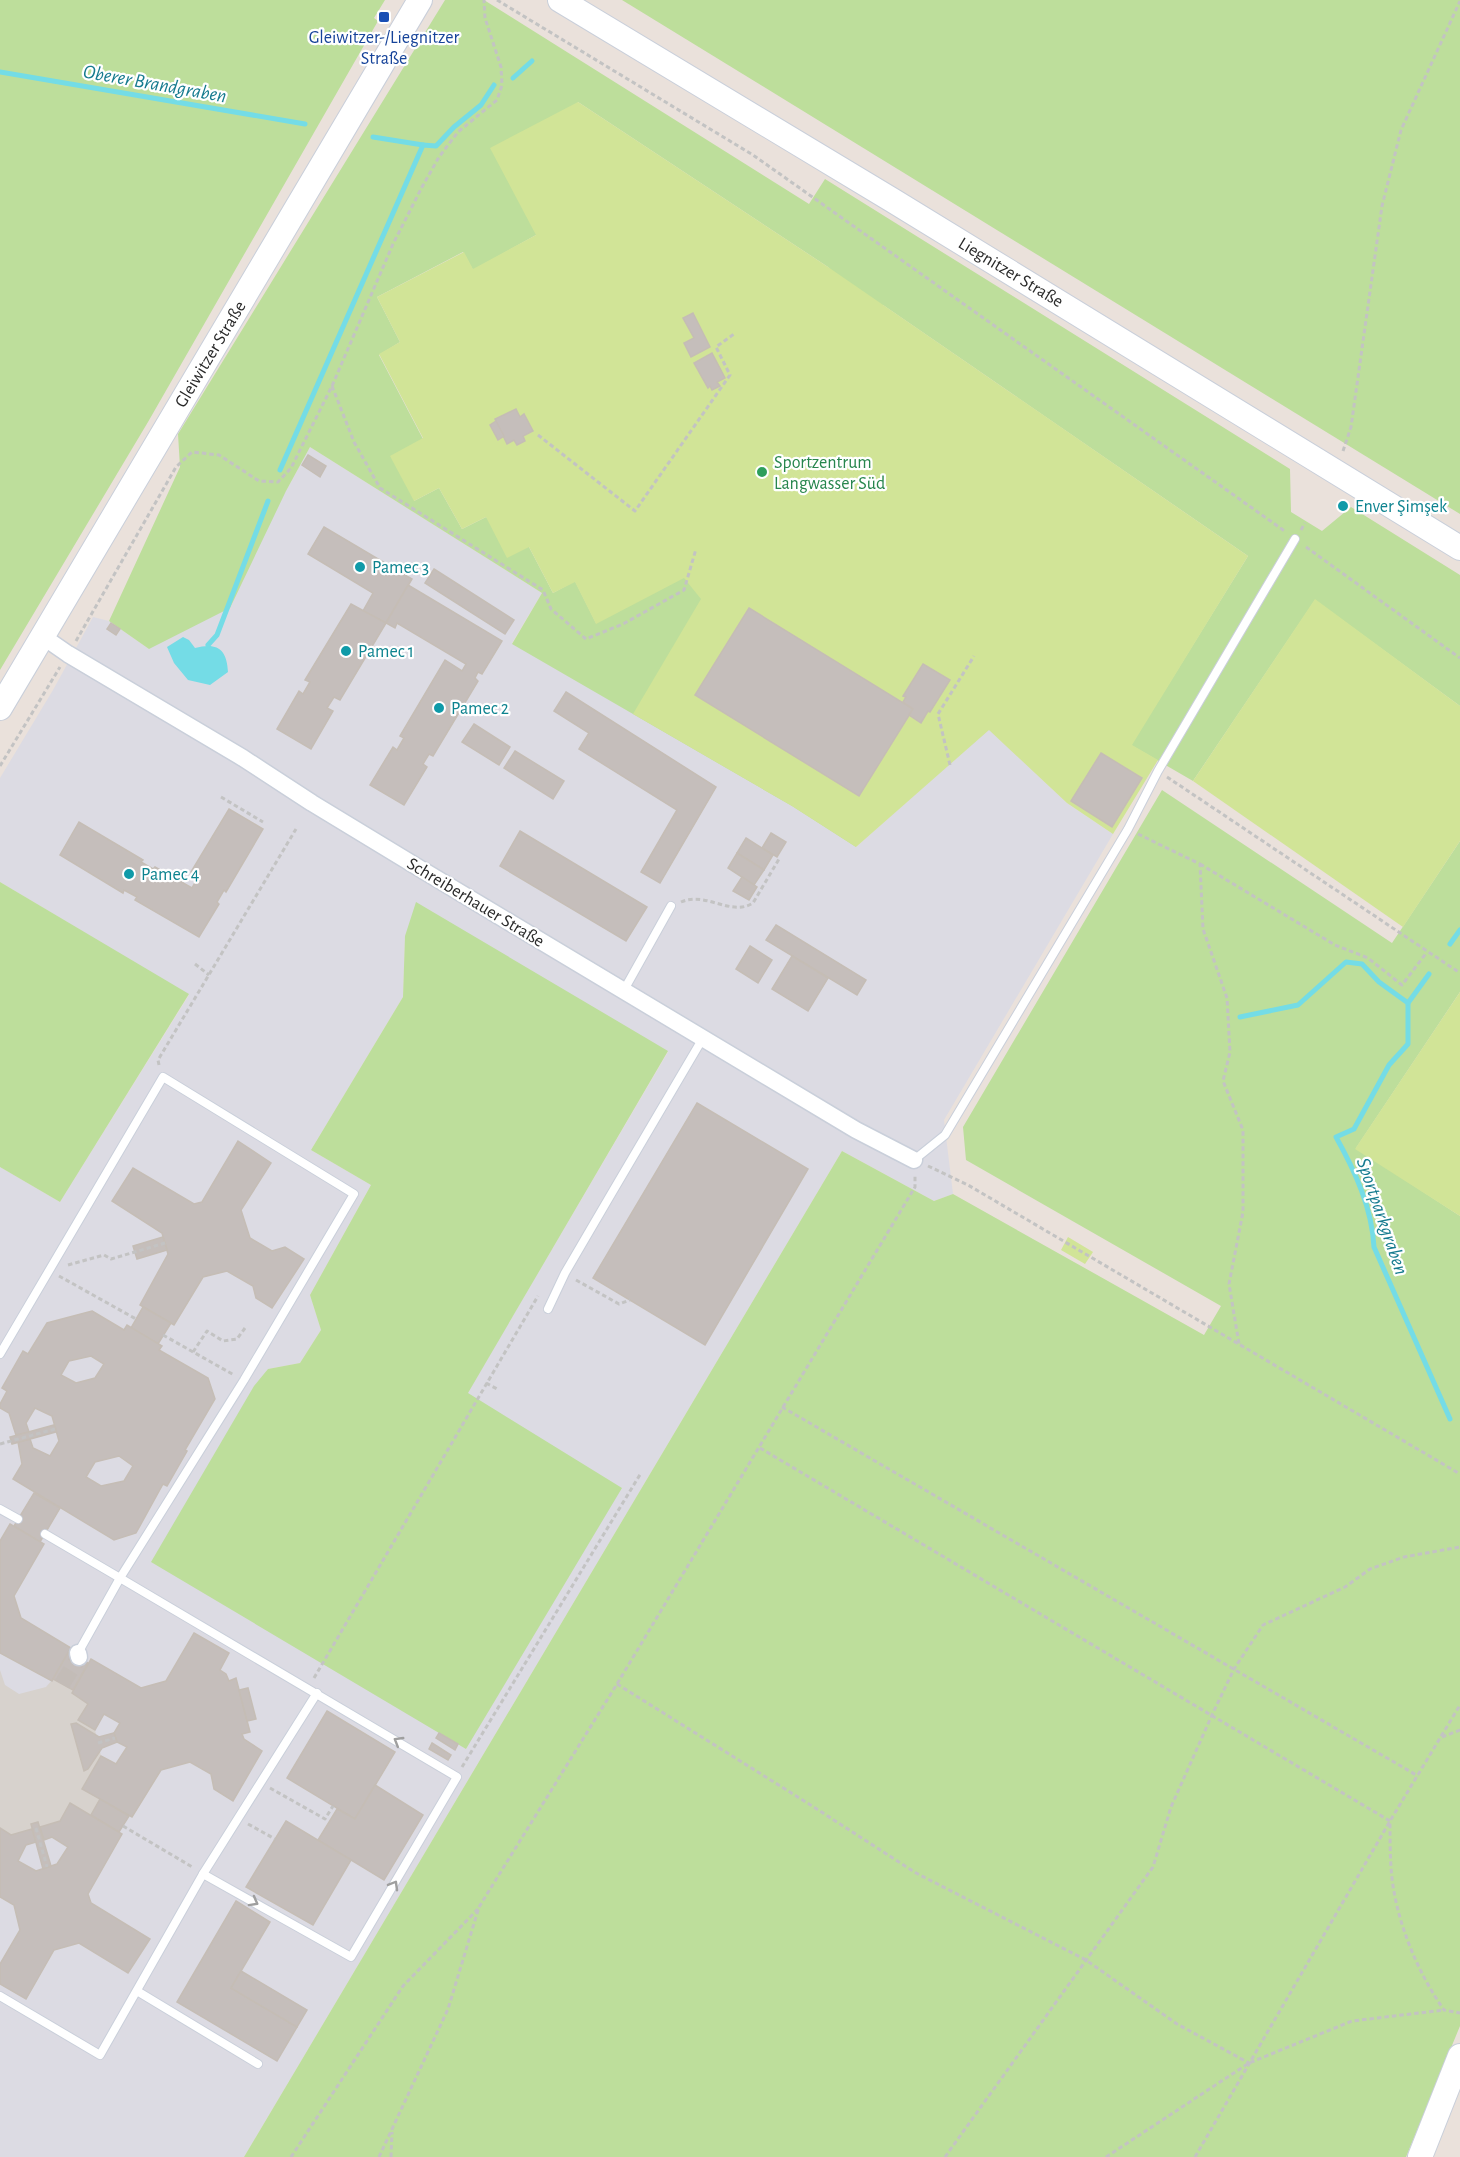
<svg xmlns="http://www.w3.org/2000/svg" width="1460" height="2157" font-family="'Alegreya Sans',sans-serif">
<rect width="100%" height="100%" fill="#eae1db"/>
<path fill="#dcdbe3" fill-rule="evenodd" d="M310,447L542,593L512,643L792,806L856,847L989,729L1067,803L1113,834L944,1120L953,1194L934,1201L842,1151L244,2157H0V1167L60,1202L189,995L0,882V778L53,690L93,617L109,621L149,649L286,491ZM405,936L668,1052L467,1394V1749L152,1562L268,1369L300,1363L321,1330L310,1295L371,1185L311,1150L403,997Z"/>
<g fill="#bdde9b" fill-rule="evenodd">
<path d="M0,0H385L374,18L378,21L148,422L0,670Z"/>
<path d="M445,0H484L809,204L825,179L1290,469L1291,512L1322,531L1351,507L1460,575V706L1315,600L1193,781L1131,745L1248,556L883,305L856,847L792,806L512,644L542,593L310,447L286,491L230,608L149,649L109,621L180,467L178,434ZM578,102L828,267L835,276L596,623L575,581L553,593L529,547L486,517L462,529L439,488L414,501L423,439L379,355L400,342L377,297L463,252L473,270L536,235Z"/>
<path d="M622,0H1460V514Z"/>
<path d="M1162,790L1392,943L1460,841V992L1356,1148L1460,1216V2026L1406,2157H244L842,1151L934,1201L953,1194L1204,1335L1221,1306L966,1160L963,1127Z"/>
<path d="M0,882L189,994L60,1202L0,1167Z"/>
<path d="M416,902L668,1051L468,1393L622,1488L466,1749L151,1562L254,1386L268,1369L300,1363L321,1330L310,1295L371,1185L311,1150L403,997L405,936Z"/>
</g>
<g fill="#d1e497">
<path d="M578,102L828,267L1248,556L1132,745L1158,760L1113,834L1067,803L989,730L856,847L792,806L633,714L701,599L684,578L596,624L575,582L553,593L529,547L507,558L486,517L462,529L439,488L414,501L390,456L423,438L379,354L400,342L377,297L464,252L473,269L536,235L490,148Z"/>
<path d="M1315,599L1460,706V841L1403,927L1193,781Z"/>
<path d="M1460,992V1216L1355,1149Z"/>
<path d="M1068,1237L1093,1252L1085,1264L1061,1250Z"/>
</g>
<path fill="#d7d2cd" d="M0,1670L5,1685L19,1694L46,1687L53,1679L73,1690L72,1693L88,1704L78,1720L95,1730L101,1756L82,1788L100,1799L91,1815L70,1804L60,1821L11,1835L0,1828Z"/>
<path fill="#74dce6" d="M183,637L189,640L195,648C217,642 227,649 228,672L210,685L188,680L174,663L167,647Z"/>
<g fill="none" stroke-linecap="round" stroke-linejoin="round">
<g stroke="#74dce6" stroke-width="5">
<path d="M0,72L305,124"/>
<path d="M513,78L532,61"/>
<path d="M373,137L423,145"/>
<path d="M280,470L423,145L436,146L454,127L481,105L494,85"/>
<path d="M208,645L217,635L268,501"/>
<path d="M1450,944L1460,930"/>
<path d="M1429,974L1408,1003V1044L1389,1065L1354,1129L1336,1137C1355,1171 1372,1208 1374,1247L1450,1419"/>
<path d="M1240,1017L1298,1005L1346,962L1362,964L1379,982L1408,1003"/>
</g>
</g>
<g fill="#c5bebb" stroke="#c5bdb5" stroke-width="1.5" fill-rule="evenodd">
<path d="M693,313L710,347L691,357L684,343L694,338L683,318Z"/>
<path d="M712,353L725,378L717,382L720,386L712,390L710,386L708,388L694,363Z"/>
<path d="M516,409L520,417L524,414L533,431L523,436L525,441L517,445L514,440L507,444L495,419Z"/>
<path d="M496,421L504,436L498,440L490,425Z"/>
<path d="M308,455L326,466L320,477L302,465Z"/>
<path d="M324,527L412,579L386,623L363,611L373,593L308,554Z"/>
<path d="M434,569L514,620L505,634L425,583Z"/>
<path d="M408,585L502,641L482,674L478,672L475,678L478,681L433,756L429,754L423,764L427,767L404,805L370,785L393,747L397,750L404,738L400,736L445,660L462,671L466,664L397,623L395,628L386,623Z"/>
<path d="M351,604L386,623L340,700L334,697L327,708L333,711L311,749L277,729L299,691L303,694L310,682L305,680Z"/>
<path d="M749,608L913,709L859,796L695,695Z"/>
<path d="M111,623L120,629L116,635L107,629Z"/>
<path d="M923,664L950,680L930,712L928,711L921,723L909,715L913,709L903,702L906,697L903,696Z"/>
<path d="M566,692L716,787L660,883L641,872L677,810L579,749L589,733L554,711Z"/>
<path d="M474,724L510,747L499,765L462,742Z"/>
<path d="M515,751L564,781L553,799L504,768Z"/>
<path d="M1101,753L1142,778L1112,827L1071,801Z"/>
<path d="M229,809L263,829L226,892L224,890L217,902L219,904L199,937L135,900L137,897L124,890L123,893L60,855L79,822L143,860L141,862L153,869L155,867L192,888L199,876L191,872Z"/>
<path d="M520,831L647,907L626,941L500,866Z"/>
<path d="M771,833L786,842L777,857L762,848Z"/>
<path d="M746,838L773,855L764,870L737,853Z"/>
<path d="M737,853L764,870L754,885L728,868Z"/>
<path d="M742,877L757,887L749,900L733,891Z"/>
<path d="M776,925L866,980L857,995L766,940Z"/>
<path d="M750,946L772,960L758,983L736,969Z"/>
<path d="M792,956L828,978L808,1011L772,989Z"/>
<path d="M697,1103L808,1169L705,1345L593,1278Z"/>
<path d="M238,1141L271,1163L241,1210L250,1238L272,1251L285,1247L304,1259L272,1308L256,1298L253,1286L227,1271L203,1277L174,1325L140,1305L168,1254L162,1233L112,1201L133,1168L194,1204L202,1202Z"/>
<path d="M163,1237L167,1250L137,1259L133,1246Z"/>
<path d="M143,1307L171,1323L158,1344L131,1328Z"/>
<path d="M92,1311L124,1330L127,1325L162,1346L159,1350L208,1378L215,1399L185,1450L187,1451L167,1486L163,1484L136,1533L114,1540L13,1479L22,1464L18,1442L30,1439L33,1448L50,1456L59,1441L52,1416L35,1408L26,1423L29,1432L16,1435L9,1413L0,1408V1404L7,1391L2,1388L23,1351L28,1354L47,1323ZM91,1356L104,1364L95,1378L76,1383L61,1375L69,1361ZM119,1456L133,1466L124,1481L101,1486L86,1477L95,1462Z"/>
<path d="M54,1425L56,1432L12,1444L10,1437Z"/>
<path d="M34,1493L60,1508L40,1542L14,1526Z"/>
<path d="M10,1524L44,1544L14,1596L21,1618L71,1648L52,1681L0,1653V1541Z"/>
<path d="M194,1633L229,1653L220,1670L226,1674L229,1681L236,1678L250,1732L242,1734L244,1739L262,1751L233,1801L214,1789L211,1774L190,1762L161,1770L132,1817L82,1789L101,1756L116,1764L127,1747L117,1742L114,1733L120,1723L104,1714L95,1730L78,1720L88,1704L72,1693L91,1659L141,1688L166,1681Z"/>
<path d="M69,1651L88,1663L73,1690L53,1679Z"/>
<path d="M248,1688L256,1719L247,1721L239,1690Z"/>
<path d="M327,1711L395,1752L355,1819L287,1778Z"/>
<path d="M76,1723L99,1737L114,1733L117,1742L102,1748L88,1769L84,1771L71,1724Z"/>
<path d="M439,1733L458,1744L455,1750L436,1738Z"/>
<path d="M432,1743L451,1755L448,1760L429,1749Z"/>
<path d="M375,1785L423,1815L384,1880L318,1840L337,1809L355,1819Z"/>
<path d="M100,1799L129,1816L119,1832L91,1815Z"/>
<path d="M70,1803L122,1834L88,1894L91,1903L150,1939L128,1973L79,1943L54,1950L26,1999L0,1984V1964L20,1930L14,1905L0,1897V1828L11,1835L32,1829L36,1842L26,1845L18,1861L36,1871L57,1864L68,1847L52,1837L44,1840L40,1827L60,1821Z"/>
<path d="M286,1821L351,1860L313,1925L246,1887Z"/>
<path d="M38,1822L51,1866L43,1869L31,1824Z"/>
<path d="M236,1901L270,1922L231,1988L297,2027L277,2061L177,2002Z"/>
<path d="M241,1971L307,2010L297,2027L231,1988Z"/>
</g>
<g fill="none" stroke-linecap="round" stroke-linejoin="round">
<path stroke="#c3bcb7" stroke-width="16" stroke-dasharray="16 8" stroke-linecap="butt" d="M62,1684L79,1657"/>
<g stroke="#c9cfda" stroke-width="10">
<g id="lane">
<path d="M624,990L671,906"/>
<path d="M914,1160L945,1135L1128,829L1158,771L1295,539"/>
<path d="M548,1309L565,1273L610,1196L703,1038"/>
<path d="M0,1354L163,1077L354,1194L244,1380L120,1578L45,1534"/>
<path d="M0,1509L18,1519"/>
<path d="M78,1653L120,1578L457,1777L351,1957L203,1874"/>
<path d="M137,1991L258,2064"/>
<path d="M0,1996L100,2055L203,1874L317,1693"/>
</g>
</g>
<g stroke="#c9cfda" stroke-width="19">
<g id="street">
<path d="M42,636L68,654L243,758L312,803L424,871L856,1130L914,1160"/>
<path d="M78,1653L79,1657"/>
</g>
</g>
<g stroke="#c9cfda" stroke-width="26">
<g id="secondary">
<path d="M560,0L892,200L1460,548"/>
<path d="M0,708L420,0"/>
<path d="M1420,2157L1460,2056"/>
</g>
</g>
<g stroke="#c3c3c3" stroke-width="3" stroke-dasharray="4.5 3" stroke-linecap="butt">
<path d="M497,0L753,155L1286,532"/>
<path d="M332,386L354,442L380,488L543,590L551,609L586,639L623,624L684,590L696,549"/>
<path d="M538,435L635,511L730,375L716,347L734,334"/>
<path d="M1343,451L1351,427L1382,206L1401,130L1460,1"/>
<path d="M1301,530L1305,523"/>
<path d="M1306,547L1460,658"/>
<path d="M76,641L176,467L192,452L219,455L259,481L278,482L291,468L332,386L393,244L422,187L439,157L458,132L497,100L502,85L501,67L485,18L484,0"/>
<path d="M950,765L938,714L974,656"/>
<path d="M0,766L60,667"/>
<path d="M1167,777L1460,973"/>
<path d="M221,797L263,822"/>
<path d="M1138,834L1200,864L1203,929L1227,998L1230,1052L1223,1081L1243,1130V1212L1229,1284L1239,1344"/>
<path d="M1200,864L1335,945L1368,958L1402,985L1427,952"/>
<path d="M681,902C706,891 731,917 753,903L779,859"/>
<path d="M195,964L209,975"/>
<path d="M159,1065L158,1060L296,829"/>
<path d="M928,1166L968,1185L1460,1474"/>
<path d="M68,1265L104,1255L111,1259L165,1243"/>
<path d="M59,1276L136,1319"/>
<path d="M576,1280L619,1304L630,1300"/>
<path d="M163,1335L234,1375"/>
<path d="M193,1352L207,1331L223,1341L237,1339L245,1328"/>
<path d="M486,1383L499,1390"/>
<path d="M782,1407L1418,1776"/>
<path d="M0,1444L55,1429"/>
<path d="M760,1448L1390,1821C1390,1836 1390,1852 1391,1867C1394,1916 1416,1970 1444,2010L1460,2013"/>
<path d="M314,1678L538,1296"/>
<path d="M617,1684L809,1804L916,1873L1086,1960L1177,2024L1249,2063"/>
<path d="M1442,1737L1460,1730"/>
<path d="M98,1743L115,1738"/>
<path d="M462,1767L641,1473"/>
<path d="M270,1788L325,1819L333,1806"/>
<path d="M248,1824L275,1839"/>
<path d="M123,1826L194,1868"/>
<path d="M36,1828L47,1867"/>
<path d="M291,2157L403,1986L478,1909"/>
<path d="M379,2157L448,2009L479,1907L617,1684L915,1187V1175"/>
<path d="M391,2157L392,2132"/>
<path d="M945,2157L1153,1867L1171,1807L1212,1715L1234,1669L1263,1625L1345,1587L1370,1569L1404,1557L1460,1547"/>
<path d="M1106,2157L1249,2063L1352,2021L1444,2010"/>
<path d="M1195,2157L1390,1821L1460,1705"/>
</g>
<use href="#lane" stroke="#fff" stroke-width="8"/>
<use href="#street" stroke="#fff" stroke-width="16"/>
<use href="#secondary" stroke="#fff" stroke-width="24"/>
</g>
<defs><path id="oneway-chevron" d="M-2-3.5L2.5 0L-2 3.5" fill="none" stroke-width="1.6" stroke-linecap="round" stroke-linejoin="round" transform="scale(1.5)"/></defs>
<g stroke="#9f9f9f">
<use href="#oneway-chevron" transform="translate(398 1741) rotate(-149)"/>
<use href="#oneway-chevron" transform="translate(394 1885) rotate(-60)"/>
<use href="#oneway-chevron" transform="translate(254 1902) rotate(29)"/>
</g>
<rect fill="#1a4fb4" stroke="#fff" stroke-width="2" x="378" y="11" width="12" height="12" rx="3"/>
<circle fill="#2e9e5b" stroke="#fff" stroke-width="2" cx="762" cy="472" r="6"/>
<g fill="#0f9aa8" stroke="#fff" stroke-width="2">
<circle cx="1343" cy="506" r="6"/>
<circle cx="360" cy="567" r="6"/>
<circle cx="346" cy="651" r="6"/>
<circle cx="439" cy="708" r="6"/>
<circle cx="129" cy="874" r="6"/>
</g>
<g text-anchor="middle" stroke-width="4.5" stroke-linejoin="round" paint-order="stroke">
<g font-size="18" fill="#164399" stroke="#fff">
<text x="384" y="43">Gleiwitzer-/Liegnitzer<tspan x="384" dy="21">Straße</tspan></text>
</g>
<g font-size="18" fill="#292929" stroke="#fff">
<text transform="translate(1011 272) rotate(31)" y="6">Liegnitzer Straße</text>
<text transform="translate(210 354) rotate(-59)" y="6">Gleiwitzer Straße</text>
<text transform="translate(476 902) rotate(31)" y="6">Schreiberhauer Straße</text>
</g>
<g font-size="18" fill="#27864d" stroke="#fff" text-anchor="start">
<text x="774" y="468">Sportzentrum<tspan x="774" dy="21">Langwasser Süd</tspan></text>
</g>
<g font-size="18" fill="#0d838f" stroke="#fff" text-anchor="start">
<text x="1355" y="512">Enver Şimşek</text>
<text x="372" y="573">Pamec 3</text>
<text x="358" y="657">Pamec 1</text>
<text x="451" y="714">Pamec 2</text>
<text x="141" y="880">Pamec 4</text>
</g>
<g font-size="20" font-style="italic" fill="#167b8f" stroke="#fff">
<text transform="translate(155 83) rotate(10)" y="7">Oberer Brandgraben</text>
<text transform="translate(1383 1216) rotate(71)" y="7">Sportparkgraben</text>
</g>
</g>
</svg>
